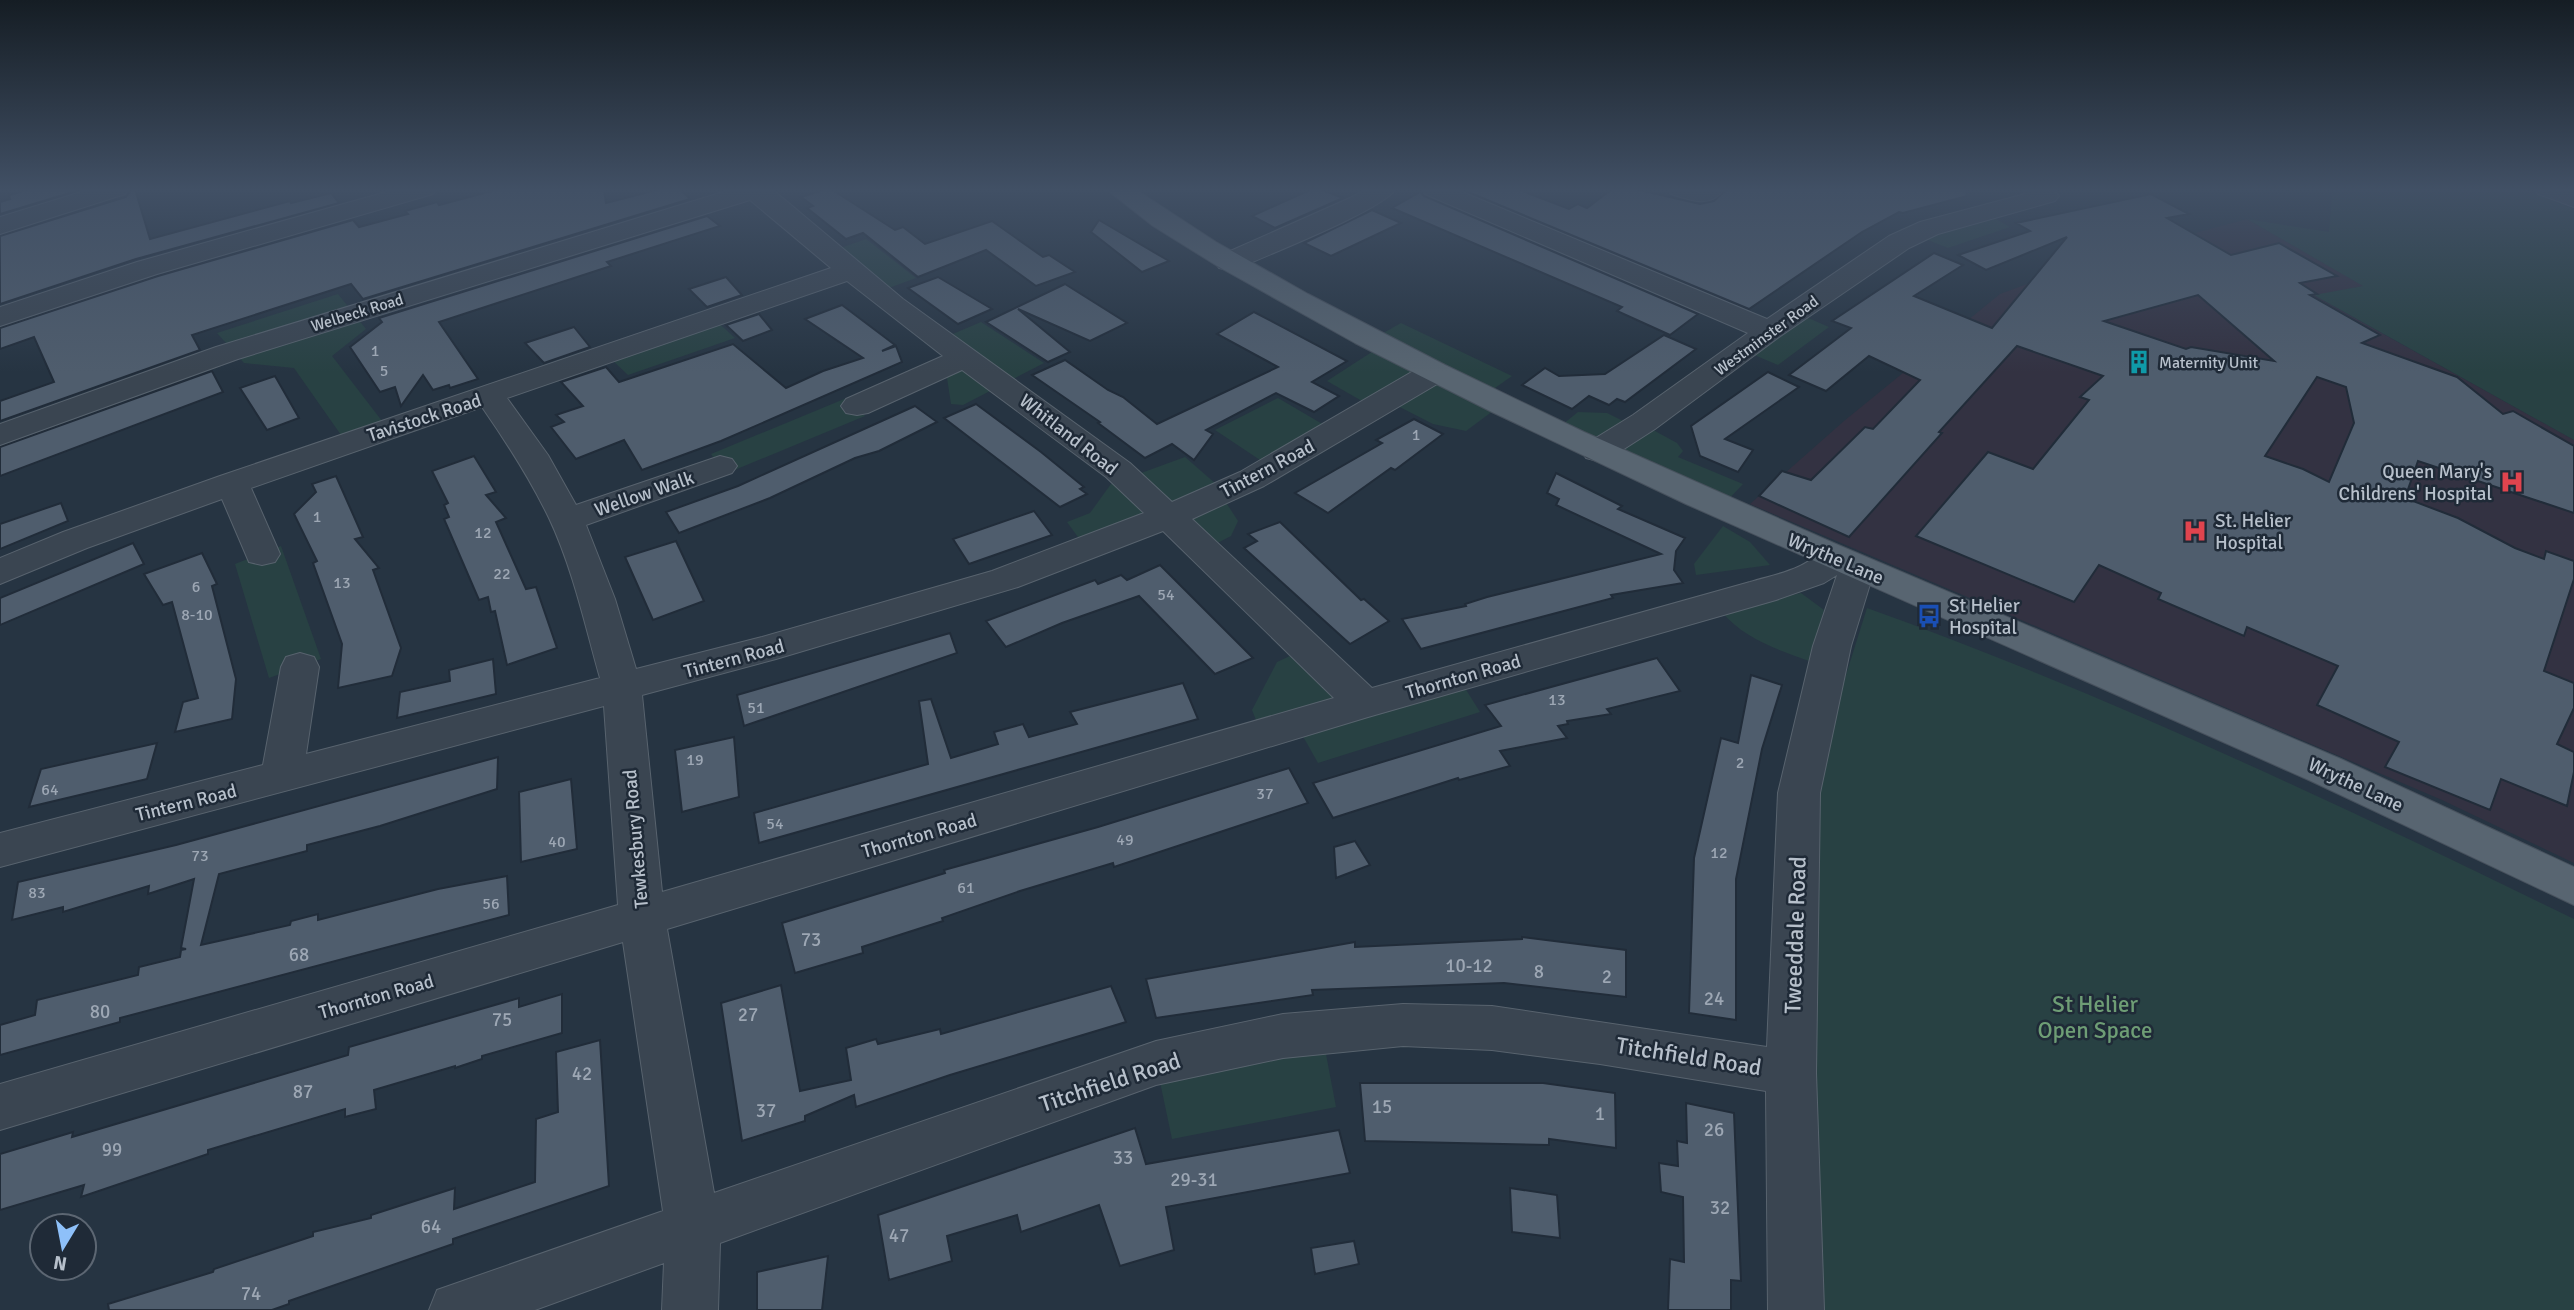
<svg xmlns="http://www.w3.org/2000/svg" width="2574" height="1310" font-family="Signika,sans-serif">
<rect width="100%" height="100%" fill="#263442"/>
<path fill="#333242" d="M2247,219L2364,286L2315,296L2574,440V863L2442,800L1750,504L1844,421L2000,294L2084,263Z"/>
<g fill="#284143">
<path d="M2339,189H2523L2574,209V440L2314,295L2363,286L2247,219L2329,232L2332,195Z"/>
<path d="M1987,214L2010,227L1948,248L1918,236Z"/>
<path d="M866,239L916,278L878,292L829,252Z"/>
<path d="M338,294L366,329L332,356L382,421L341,435L294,368L244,363L217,333Z"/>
<path d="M1799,314L1829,327L1778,365L1747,352Z"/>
<path d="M713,318L735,338L628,375L607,355Z"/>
<path d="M981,322L1044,363L963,405L951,404L941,339Z"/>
<path d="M1401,323L1512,376L1485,395L1371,340Z"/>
<path d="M1378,348L1497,408L1466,431L1433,424L1382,398L1369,405L1327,381Z"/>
<path d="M849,397L865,416L725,474L711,454Z"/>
<path d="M1278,398L1336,432L1272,468L1215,430Z"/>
<path d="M1578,412L1607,413L1639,429L1644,425L1677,443L1683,451L1678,457L1743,484L1723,505L1557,429Z"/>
<path d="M1185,457L1224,491L1225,501L1238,521L1231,536L1204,550L1167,517L1086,548L1067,522L1090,513L1111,484Z"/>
<path d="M1723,526L1750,542L1770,565L1696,575L1694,564Z"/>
<path d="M281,546L321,659L269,678L235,564Z"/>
<path d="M1801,593L1824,610L1809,661C1778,650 1743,638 1722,612Z"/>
<path d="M1867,608C2109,695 2342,806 2574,919V1310H1809L1800,927L1823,748Z"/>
<path d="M1303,650L1354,703L1260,730L1252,710L1277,662Z"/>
<path d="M1458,677L1480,712L1318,763L1296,724Z"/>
<path d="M1322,1033L1336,1107L1172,1139L1156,1063Z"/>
</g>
<g fill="#4f5d6d" stroke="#212c39" stroke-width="2" fill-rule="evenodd">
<path d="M30,189H83L0,214V202L10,199L9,195Z"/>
<path d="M132,189H135L150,239L290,201L291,203L331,193L339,203L136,259L0,304V236L126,197Z"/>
<path d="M499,189H604L606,203L660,189H680L690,199L363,299L351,284L192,335L200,350L0,421V401L54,382L34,337L0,349V328L158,276L353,220L359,227L408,214L405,211L437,202L439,205Z"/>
<path d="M826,189H831L895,230L903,227L925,244L992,221L1043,257L1049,255L1075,272L1036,286L986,250L918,277L863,233L846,239L807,208L813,206L801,197Z"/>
<path d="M1312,189H1320L1343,198L1275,228L1252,216Z"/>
<path d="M1461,189H1517L1569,209L1578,204L1587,208L1612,189H1635L1700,204L1714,201L1727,189H1966L1967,196L1903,213L1899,212L1862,232L1749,309Z"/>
<path d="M1420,192L1424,196L1698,314L1670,335L1617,311L1622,307L1392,208Z"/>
<path d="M2151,194L2189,214L2167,218L2231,255L2279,243L2337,276L2300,283L2317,294L2310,295L2380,335L2362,343L2457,377L2503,414L2513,411L2574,446V513L2418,461L2405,498L2458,518L2515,548L2544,559L2546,551L2574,561V579L2544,671L2574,683V708L2557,744L2574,752V772L2567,806L2501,779L2490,810L2385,767L2399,742L2317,705L2338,666L2247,627L2244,636L2158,599L2161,593L2099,565L2074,602L1916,536L1988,452L2033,469L2089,400L2080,397L2103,376L2017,346L1939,432L1942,433L1849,537L1759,496L1782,471L1811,480L1865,427L1873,429L1920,380L1869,356L1826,391L1789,375L1851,328L1832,321L1934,253L1963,265L1914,296L1992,328L2067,237L1986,270L1958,255L2030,231L2016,223ZM2198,295L2274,361L2191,347L2186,349L2104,321ZM2317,377L2346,387L2354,423L2329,482L2303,469L2265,456Z"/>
<path d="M1372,210L1401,223L1331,256L1304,243Z"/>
<path d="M707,216L720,226L607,262L611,266L439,322L478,379L450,388L449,385L433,390L423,375L401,406L395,387L380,392L350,347L382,322L379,318Z"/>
<path d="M1099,220L1169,261L1142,272L1091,232Z"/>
<path d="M726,277L742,295L707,307L689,289Z"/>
<path d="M938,277L992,309L958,324L908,288Z"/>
<path d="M1065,284L1127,323L1090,341L1018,309L1070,352L1048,362L986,322Z"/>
<path d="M842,305L895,345L882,351L896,346L902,362L721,441L642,470L624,440L576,459L551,427L564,422L556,415L583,406L561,382L606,367L619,382L733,344L786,388L823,371L863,358L805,319Z"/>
<path d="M1254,312L1347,361L1312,382L1339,396L1314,412L1276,393L1206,430L1213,434L1194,460L1172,444L1145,458L1098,423L1100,422L1032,375L1065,360L1108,390L1123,397L1157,424L1278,367L1217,334Z"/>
<path d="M759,314L772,330L743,341L726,325Z"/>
<path d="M574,327L590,347L544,363L525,343Z"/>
<path d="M1664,335L1696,349L1625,402L1617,399L1609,405L1589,396L1572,409L1522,385L1545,368L1559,376L1605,374Z"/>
<path d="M212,371L223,392L0,476V447Z"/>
<path d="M1768,372L1799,387L1725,439L1753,450L1738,472L1700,456L1691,426Z"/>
<path d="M275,376L299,418L267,430L240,388Z"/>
<path d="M976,404L1041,452L1084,487L1080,489L1087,494L1060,507L944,418Z"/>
<path d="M915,406L937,422L879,451L855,458L770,498L679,533L666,512L738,486Z"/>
<path d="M1414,419L1443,434L1395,470L1391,468L1328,513L1295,493L1382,443L1376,440Z"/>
<path d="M474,456L496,492L486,495L506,518L496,522L526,589L536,587L557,648L507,665L495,611L491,612L488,597L479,600L444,519L449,517L444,505L448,503L432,471Z"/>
<path d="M1556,473L1622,506L1618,509L1685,538L1676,551L1674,570L1683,583L1611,595L1613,598L1421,649L1402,619L1466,606L1465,604L1487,597L1661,554L1556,505L1559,499L1547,493Z"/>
<path d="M336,476L363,537L355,539L379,568L373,570L401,648L392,676L338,688L342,644L313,563L317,561L294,514L316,492L312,484Z"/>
<path d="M61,503L68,521L0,549V524Z"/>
<path d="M1034,511L1052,535L969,564L953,539Z"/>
<path d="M1280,522L1361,600L1364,599L1389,621L1350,644L1244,548L1257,541L1248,534Z"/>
<path d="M676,541L704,601L653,620L625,557Z"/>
<path d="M133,543L144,564L0,625V598Z"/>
<path d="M202,553L217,584L212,586L236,679L232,719L175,732L183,702L198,698L172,602L163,605L144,574Z"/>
<path d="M1160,565L1253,658L1215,674L1139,596L1062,623L1006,647L986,621L1095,580L1098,584L1121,575L1127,580Z"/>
<path d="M950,633L957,653L744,726L737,695Z"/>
<path d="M1657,658L1680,691L1607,709L1611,714L1567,721L1568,724L1558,726L1567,738L1500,751L1510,766L1459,780L1458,778L1333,818L1313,783L1501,726L1485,705Z"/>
<path d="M493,659L496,694L397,718L400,692L450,681L449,670Z"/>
<path d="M1751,675L1782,685L1762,749L1736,879V1020L1689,1013L1694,858L1721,738L1738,743Z"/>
<path d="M1183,683L1198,719L759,843L754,813L928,764L919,701L931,699L951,758L998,744L994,732L1023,724L1029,737L1077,724L1070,712Z"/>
<path d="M734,737L739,797L682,812L675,750Z"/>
<path d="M157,743L147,779L29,807L41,769Z"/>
<path d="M498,757L497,789L380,826L307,845V851L219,874L201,945L290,925L291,921L318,914V920L438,889L507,876L509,915L120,1018V1022L0,1055V1025L35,1015L37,1000L138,975L139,967L180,957L181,950L186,949L181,948L194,879L148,894L149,886L63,912V907L12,920L18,882L176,845Z"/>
<path d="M1289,768L1308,803L1114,867L1113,863L1020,891L942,918L943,921L862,947L863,953L795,973L782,923L945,873L944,870L1098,827Z"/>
<path d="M571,779L577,849L521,862L519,792Z"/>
<path d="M1355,841L1370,865L1336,878L1334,847Z"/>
<path d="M1522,937L1626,950V997L1504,983L1312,990L1313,995L1156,1018L1146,979L1355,942V947L1522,939Z"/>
<path d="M781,985L800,1091L851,1080L846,1048L876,1039L878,1044L940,1029L941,1034L1111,986L1126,1022L950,1075L856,1107L854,1095L805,1116V1121L742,1141L721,1003Z"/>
<path d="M562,994V1033L482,1056V1059L455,1068V1066L374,1090L376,1109L345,1117V1109L208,1150V1154L81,1197L84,1185L0,1210V1154L73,1132L72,1137L348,1055L349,1047L519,998V1007Z"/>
<path d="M600,1040L609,1186L453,1239V1244L289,1301V1304L272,1310H109L108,1304L213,1272L214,1269L313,1236V1232L371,1218V1215L455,1188L454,1209L535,1182L536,1119L558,1112L556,1052Z"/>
<path d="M1360,1083H1543L1615,1093L1616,1148L1549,1139V1145L1365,1141Z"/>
<path d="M1686,1103L1734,1113L1741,1281L1731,1280V1310H1668L1670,1259L1684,1262L1683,1197L1661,1192L1659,1163L1678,1166L1677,1141L1687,1143Z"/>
<path d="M1135,1128L1146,1164L1339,1130L1350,1173L1166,1207L1174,1250L1120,1266L1099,1205L1021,1232L1017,1215L947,1236L952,1261L889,1280L878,1215Z"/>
<path d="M1510,1188L1557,1195L1560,1238L1512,1232Z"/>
<path d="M1354,1241L1359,1264L1315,1274L1311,1248Z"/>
<path d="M828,1256L822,1310H757V1272Z"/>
</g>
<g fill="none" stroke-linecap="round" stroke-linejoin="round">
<g stroke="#58636e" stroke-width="2">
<g id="minor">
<path d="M91,189H129L125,194L0,234V217Z"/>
<path d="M397,189H437L433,194L157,274L0,326V307L137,262Z"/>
<path d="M733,189H772L903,299L1130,463L1172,502L1240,472L1422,366L1433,364L1444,366L1448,373L1444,380L1264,486L1192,519L1372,688L1750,582C1766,577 1783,574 1798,567C1817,558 1826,545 1849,551L1853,557L1870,560L1875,568L1851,646L1820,793L1816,1073L1824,1310H1768L1766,1091L1600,1064L1492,1050L1403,1046L1283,1058L1156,1085L720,1243L718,1310H662L664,1263L535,1310H429L437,1290L663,1211L623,942L0,1130V1084L618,905L604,706L0,867V833L263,765L281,667L286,657L300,653L314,657L319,667L306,754L600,678C585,625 573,569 549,518C530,479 507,443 482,407L251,488L280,554L275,562L262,565L249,562L222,499L87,548L0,584V558L63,532L220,476L831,268L750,200L238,359L0,445V424L216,347ZM847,281L943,356L846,399L841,406L846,413L857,415L868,413L962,370L1106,477L1144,513L992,571L762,637L636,669L615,599L586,525L732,473L737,466L732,459L720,456L576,505L548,455L507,398ZM1163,531L1334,698L662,892L642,695L776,659L1018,587ZM1837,575L1813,646L1778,793L1767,1047L1492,1006L1403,1004L1283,1014L1156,1041L714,1193L667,929L1368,717L1776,600L1824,583Z"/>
<path d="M1366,189H1396C1381,211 1269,254 1239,268L1229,270L1219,268L1215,262L1219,256L1350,198Z"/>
<path d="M1421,189H1455L1767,319L1889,236L1920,222L2025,194L2021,189H2052L2059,196L2055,201L1938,234L1909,248L1779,337L1655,429L1610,458L1598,461L1586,458L1582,451L1586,444L1633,415L1748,333L1425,194Z"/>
<path d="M1667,189H1724C1710,209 1691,200 1671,194Z"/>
<path d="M2534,189L2574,190V207L2538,194Z"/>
</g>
</g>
<g stroke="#47515d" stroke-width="2">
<path id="major" d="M1106,189H1135L1216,242L1308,294L1445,365L1584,432L1836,544L2341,759L2574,867V905L2311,781L1686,504L1492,412L1355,343L1219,267L1153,226Z"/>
</g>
<use href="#minor" fill="#3a4551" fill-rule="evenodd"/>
<use href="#major" fill="#586571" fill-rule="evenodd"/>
</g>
<linearGradient id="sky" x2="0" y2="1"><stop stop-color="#151d24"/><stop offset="0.51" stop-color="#415065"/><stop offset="1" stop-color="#415065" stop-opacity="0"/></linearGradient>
<rect width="2574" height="372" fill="url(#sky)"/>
<defs>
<g id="building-bare" transform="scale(1.89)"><path d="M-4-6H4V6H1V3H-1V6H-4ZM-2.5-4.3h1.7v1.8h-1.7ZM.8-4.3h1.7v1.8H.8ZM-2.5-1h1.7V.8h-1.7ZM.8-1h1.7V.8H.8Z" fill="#0f9aa8" stroke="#1f2a37" stroke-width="2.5" paint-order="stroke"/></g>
<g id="hospital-bare" transform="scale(1.89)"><path d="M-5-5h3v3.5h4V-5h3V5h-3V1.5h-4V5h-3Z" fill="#e0444e" stroke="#1f2a37" stroke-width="2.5" paint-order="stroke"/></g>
<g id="bus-bare" transform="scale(1.89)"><path d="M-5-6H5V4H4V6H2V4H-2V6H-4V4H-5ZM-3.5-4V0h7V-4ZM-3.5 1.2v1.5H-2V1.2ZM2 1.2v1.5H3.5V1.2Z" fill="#1a4fb4" stroke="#1f2a37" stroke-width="2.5" paint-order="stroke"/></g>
</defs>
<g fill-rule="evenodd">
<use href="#building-bare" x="2139" y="362"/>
<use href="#hospital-bare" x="2512" y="482"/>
<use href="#hospital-bare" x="2195" y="531"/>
<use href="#bus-bare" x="1929" y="616"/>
</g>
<g text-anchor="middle" stroke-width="5" stroke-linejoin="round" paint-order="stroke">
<g font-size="16" fill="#b7c0cb" stroke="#1f2a37">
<text transform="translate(357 312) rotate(-17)" y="6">Welbeck Road</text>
<text transform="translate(1766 335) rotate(-36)" y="6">Westminster Road</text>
</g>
<g font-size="16" fill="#9da7b4">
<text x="375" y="356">1</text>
<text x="384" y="376">5</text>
<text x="1416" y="440">1</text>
<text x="317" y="522">1</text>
<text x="483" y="538">12</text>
<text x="502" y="579">22</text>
<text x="342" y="588">13</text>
<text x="196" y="592">6</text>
<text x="1166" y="600">54</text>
<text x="197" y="620">8-10</text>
<text x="1557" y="705">13</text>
<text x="756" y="713">51</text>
<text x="695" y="765">19</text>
<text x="1740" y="768">2</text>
<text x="50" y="795">64</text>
<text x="1265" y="799">37</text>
<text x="775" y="829">54</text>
<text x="1125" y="845">49</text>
<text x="557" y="847">40</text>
<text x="1719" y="858">12</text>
<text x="200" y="861">73</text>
<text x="966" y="893">61</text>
<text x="37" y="898">83</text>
<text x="491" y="909">56</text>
</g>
<g font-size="16" fill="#b7c0cb" stroke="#1f2a37" text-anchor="start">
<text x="2159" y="368">Maternity Unit</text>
</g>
<g font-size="19" fill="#b7c0cb" stroke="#1f2a37">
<text transform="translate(424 417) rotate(-18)" y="7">Tavistock Road</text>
<text transform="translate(1069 434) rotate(38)" y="7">Whitland Road</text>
<text transform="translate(1267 468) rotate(-28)" y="7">Tintern Road</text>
<text transform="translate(644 493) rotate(-19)" y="7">Wellow Walk</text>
<text transform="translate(1836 558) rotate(23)" y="7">Wrythe Lane</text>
<text transform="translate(734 658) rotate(-15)" y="7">Tintern Road</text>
<text transform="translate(1463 676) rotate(-16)" y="7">Thornton Road</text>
<text transform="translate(2356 784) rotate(25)" y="7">Wrythe Lane</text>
<text transform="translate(186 802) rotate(-14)" y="7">Tintern Road</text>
<text transform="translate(919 835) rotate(-16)" y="7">Thornton Road</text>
<text transform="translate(635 839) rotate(-95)" y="7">Tewkesbury Road</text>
<text transform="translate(376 996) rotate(-16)" y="7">Thornton Road</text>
</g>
<g font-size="19" fill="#b7c0cb" stroke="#1f2a37" text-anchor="start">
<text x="2492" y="478" text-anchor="end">Queen Mary's<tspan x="2492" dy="22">Childrens' Hospital</tspan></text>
<text x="2215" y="527">St. Helier<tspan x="2215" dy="22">Hospital</tspan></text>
<text x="1949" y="612">St Helier<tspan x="1949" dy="22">Hospital</tspan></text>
</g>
<g font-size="19" fill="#9da7b4">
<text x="811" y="946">73</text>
<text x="299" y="961">68</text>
<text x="1469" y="972">10-12</text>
<text x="1539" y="978">8</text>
<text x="1607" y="983">2</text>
<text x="1714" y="1005">24</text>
<text x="100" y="1018">80</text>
<text x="748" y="1021">27</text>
<text x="502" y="1026">75</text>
<text x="582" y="1080">42</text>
<text x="303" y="1098">87</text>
<text x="1382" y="1113">15</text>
<text x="766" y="1117">37</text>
<text x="1600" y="1120">1</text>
<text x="1714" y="1136">26</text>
<text x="112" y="1156">99</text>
<text x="1123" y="1164">33</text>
<text x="1194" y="1186">29-31</text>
<text x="1720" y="1214">32</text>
<text x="431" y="1233">64</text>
<text x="899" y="1242">47</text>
<text x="251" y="1300">74</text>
</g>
<g font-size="23" fill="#b7c0cb" stroke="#1f2a37">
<text transform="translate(1795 935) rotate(-88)" y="8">Tweeddale Road</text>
<text transform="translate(1689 1056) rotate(9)" y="8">Titchfield Road</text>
<text transform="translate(1110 1082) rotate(-18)" y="8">Titchfield Road</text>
</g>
<g font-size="23" fill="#6e9d75" stroke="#1f2a37">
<text x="2095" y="1012">St Helier<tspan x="2095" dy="26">Open Space</tspan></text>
</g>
</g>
<g transform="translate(63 1247) rotate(190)"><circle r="33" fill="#1f2a37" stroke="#5c6672" stroke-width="2"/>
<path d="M0-5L12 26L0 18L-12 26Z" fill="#8ec0f9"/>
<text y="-10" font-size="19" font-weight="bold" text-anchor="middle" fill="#b7c0cb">N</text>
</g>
</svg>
